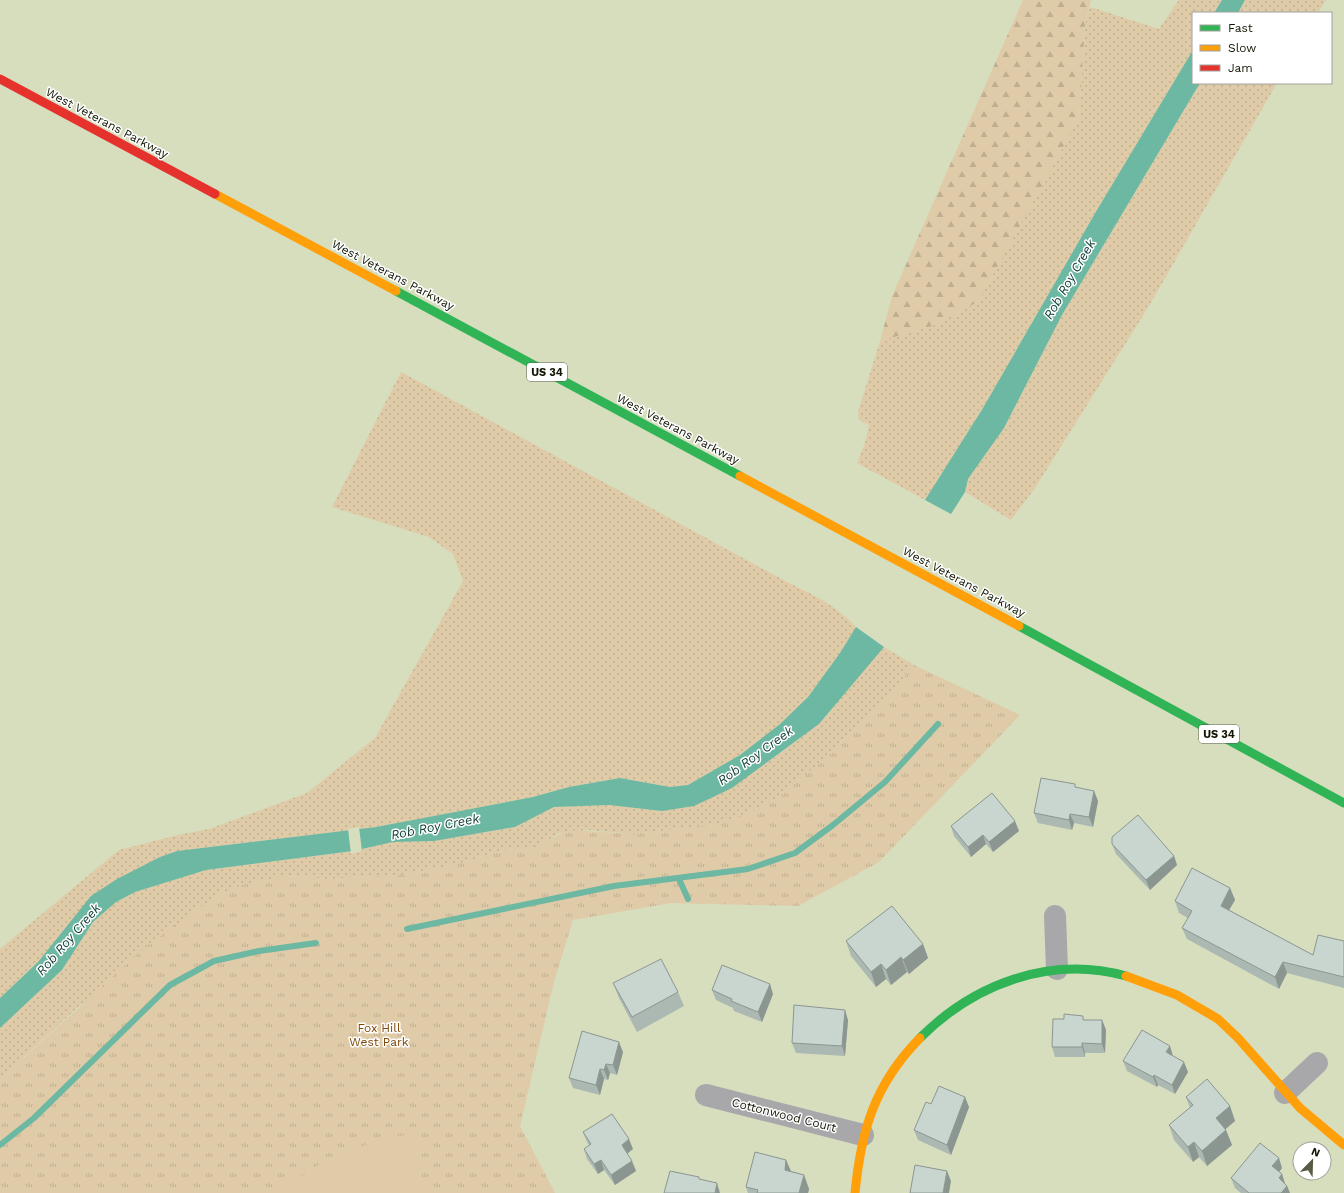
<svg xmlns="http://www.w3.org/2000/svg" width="1344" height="1193" font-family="'Work Sans',sans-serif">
<defs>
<pattern id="grass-dots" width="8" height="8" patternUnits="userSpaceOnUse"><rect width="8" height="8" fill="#e0cba8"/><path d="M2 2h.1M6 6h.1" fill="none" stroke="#bfae8f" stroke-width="1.8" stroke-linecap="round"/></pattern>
<pattern id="forest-firs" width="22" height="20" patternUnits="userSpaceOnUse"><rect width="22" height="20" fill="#e0cba8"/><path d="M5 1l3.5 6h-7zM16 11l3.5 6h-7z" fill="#bfae8f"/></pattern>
<pattern id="park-tufts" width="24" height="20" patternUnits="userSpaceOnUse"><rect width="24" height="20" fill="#e0cba8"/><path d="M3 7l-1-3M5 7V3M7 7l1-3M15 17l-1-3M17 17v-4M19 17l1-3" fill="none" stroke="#bfae8f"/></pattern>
</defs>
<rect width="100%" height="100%" fill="#d6debe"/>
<g fill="url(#grass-dots)">
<path d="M1179,0H1222L1214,13H1193V50L1094,215L983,408L925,500L857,463L865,443L869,425L859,420L858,412L880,341L929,327L978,302L1079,118L1085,24L1090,7L1159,29Z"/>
<path d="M1245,0H1326L1318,13H1238Z"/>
<path d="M1200,83H1277L1149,306L1035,488L1011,520L965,492L968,479L1004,428L1062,315Z"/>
<path d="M401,372L789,583C817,597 834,604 856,627L840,653L808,697L780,724L740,755L688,785L670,787L620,778L569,787L533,797L376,827L177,851L160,857L142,867L67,926L38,962L0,998V949L119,850L178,835L209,829L307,793L375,738L463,581L453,554L429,537L332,507Z"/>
<path d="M884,647L914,665L879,707L816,766L777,798L750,812L714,825L633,834L587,830L559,833L542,844L529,849L502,850L458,864L401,875L329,879L286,876L79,1006L0,1080V1028L62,970L93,922L116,902L135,892L206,870L353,851L393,842L434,841L515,827L554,807L609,805L662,811L764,765L819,724Z"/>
</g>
<path fill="url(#forest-firs)" d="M1023,0H1091L1085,24L1079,118L978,302L929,327L880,341L892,296Z"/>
<path fill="url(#park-tufts)" d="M914,665L1020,715L879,862L798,906L671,903L573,920L554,982L520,1126L555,1193H0V1080L144,948L217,895L244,884L286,876L329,879L401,875L458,864L502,850L529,849L569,830L633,834L714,825L750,812L777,798L816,766L879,707Z"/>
<path fill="#e0cba8" d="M414,1133L425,1193H280C323,1155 359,1145 414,1133Z"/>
<g fill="#6cb8a2">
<path d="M1222,0H1245L1238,13H1214Z"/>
<path d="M1193,50V83H1200L1062,315L1004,428L968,479L965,492L951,514L925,500L983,408L1094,215Z"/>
<path d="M856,627L884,647L819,724L732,788L694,806L662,811L609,805L554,807L515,827L434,841L393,842L353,851L206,870L135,892L116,902L93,922L62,970L0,1028V998L38,962L91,896L117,879L160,857L177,851L376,827L533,797L569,787L620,778L670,787L688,785L740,755L780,724L808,697L840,653Z"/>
</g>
<path fill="#d6debe" d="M359,827L362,851L351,854L348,829Z"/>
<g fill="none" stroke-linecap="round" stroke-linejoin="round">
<g stroke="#6cb8a2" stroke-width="6">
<path d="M679,879L688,899"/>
<path d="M407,929L614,886L748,869L795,853L833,825L885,782L938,724"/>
<path d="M0,1145L34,1118L170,985L214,961L259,951L316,943"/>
</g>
<g stroke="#a8a7aa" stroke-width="22">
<path d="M1055,916L1057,969"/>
<path d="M1285,1093L1317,1063"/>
<path d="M706,1095L863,1135"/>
</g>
<g stroke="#30b455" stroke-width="9">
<path d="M396,291L740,476"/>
<path d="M1019,626L1344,803"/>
<path d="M920,1038C974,984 1050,955 1126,976"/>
</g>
<g stroke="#ff9f0a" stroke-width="9">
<path d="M215,194L396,291"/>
<path d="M740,476L1019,626"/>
<path d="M1126,976L1177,995L1218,1019L1238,1038L1300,1108L1344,1145"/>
<path d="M855,1193C861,1131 874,1085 920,1038"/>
</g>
<path stroke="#e5322d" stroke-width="9" d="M0,79L215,194"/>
</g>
<g fill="#acb8b2">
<path d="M1076,788L1094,791L1098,801L1093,827L1074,823L1072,830L1038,823L1034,813Z"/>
<path d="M951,826L1019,831L993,852L986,844L971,857L954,836Z"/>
<path d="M1112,844L1174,856L1177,865L1150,890L1116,854Z"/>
<path d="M1230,888L1235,900L1229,910L1313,955L1344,941V988L1287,973L1279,989L1187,939L1182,928L1188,918L1179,913L1175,901Z"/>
<path d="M846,941L923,944L928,958L909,974L907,972L891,985L886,979L876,987L851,956Z"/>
<path d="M613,983L678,992L684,1006L637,1032L619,998Z"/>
<path d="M712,990L773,994L762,1022L734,1011L733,1008L716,1000Z"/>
<path d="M848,1020L845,1056L796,1053L792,1043Z"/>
<path d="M1084,1020H1102L1106,1030L1105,1053H1085V1057H1055L1052,1047Z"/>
<path d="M623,1052L617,1075L610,1073L608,1080L604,1079L600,1095L573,1088L569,1078Z"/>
<path d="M1173,1056L1188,1072L1175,1094L1158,1085L1157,1087L1127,1071L1123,1061Z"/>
<path d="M1186,1097L1230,1106L1235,1121L1225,1129L1232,1145L1207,1166L1199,1157L1193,1162L1174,1140L1169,1125L1190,1108Z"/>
<path d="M931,1104L969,1107L951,1155L918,1140L914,1130Z"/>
<path d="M583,1132L633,1149L627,1154L636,1171L615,1185L604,1170L598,1174L587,1159L584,1149L589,1145L587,1142Z"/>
<path d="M786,1160L791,1171L804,1175L809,1189L808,1193H748L746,1187Z"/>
<path d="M1282,1168L1279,1172L1282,1174L1285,1184L1287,1186L1290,1193H1241L1235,1188L1231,1178Z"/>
</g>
<g fill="#8c9691">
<path d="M1094,791L1098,801L1093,827L1089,817Z"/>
<path d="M1070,814L1074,823L1072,830L1069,820Z"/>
<path d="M1015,821L1019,831L993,852L989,842Z"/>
<path d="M983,835L986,844L971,857L968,847Z"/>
<path d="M1174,856L1177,865L1150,890L1146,880Z"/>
<path d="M1230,888L1235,900L1225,917L1221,906Z"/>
<path d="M923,944L928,958L909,974L903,960Z"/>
<path d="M901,957L907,972L891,985L886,970Z"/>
<path d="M1283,962L1287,973L1279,989L1275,977Z"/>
<path d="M881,964L886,979L876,987L871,972Z"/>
<path d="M770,984L773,994L762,1022L758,1012Z"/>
<path d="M845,1010L848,1020L845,1056L842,1046Z"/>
<path d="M1102,1020L1106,1030L1105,1053L1102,1044Z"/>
<path d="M619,1042L623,1052L617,1075L613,1065Z"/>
<path d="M1082,1043L1085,1053V1057L1082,1047Z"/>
<path d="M1170,1046L1173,1056L1166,1052Z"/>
<path d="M1184,1062L1188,1072L1175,1094L1172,1085Z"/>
<path d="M606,1064L610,1073L608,1080L604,1070Z"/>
<path d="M600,1069L604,1079L600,1095L596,1085Z"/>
<path d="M1154,1075L1158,1085L1157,1087L1153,1077Z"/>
<path d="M965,1097L969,1107L951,1155L947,1145Z"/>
<path d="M1230,1106L1235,1121L1221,1133L1216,1118Z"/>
<path d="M1226,1130L1232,1145L1207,1166L1202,1151Z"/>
<path d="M629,1139L633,1149L625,1155L622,1145Z"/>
<path d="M1194,1142L1199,1157L1193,1162L1188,1147Z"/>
<path d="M1279,1158L1282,1168L1276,1176L1272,1166Z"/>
<path d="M601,1160L604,1170L598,1174L594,1164Z"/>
<path d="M786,1160L792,1174L785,1170Z"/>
<path d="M632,1161L636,1171L615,1185L611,1175Z"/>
<path d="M947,1171L951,1181L949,1193H943Z"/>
<path d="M1282,1174L1285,1184L1279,1178Z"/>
<path d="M804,1175L809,1189L808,1193H799Z"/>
<path d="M717,1183L720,1193H715Z"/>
<path d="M1287,1186L1290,1193H1281Z"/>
</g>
<g fill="#c8d6cf" stroke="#8c9691">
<path d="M1041,778L1075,784V787L1094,791L1089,817L1070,814L1069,820L1034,813Z"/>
<path d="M992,793L1015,821L989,842L983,835L968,847L951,826Z"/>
<path d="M1138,815L1174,856L1146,880L1112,844V837Z"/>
<path d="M1192,868L1230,888L1221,906L1313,955L1318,935L1344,941V977L1283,962L1275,977L1182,928L1192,911L1175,901Z"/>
<path d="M892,906L923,944L903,960L901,957L886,970L881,964L871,972L846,941Z"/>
<path d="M661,959L678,992L632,1017L613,983Z"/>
<path d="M722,965L770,984L758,1012L731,1001L732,999L712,990Z"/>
<path d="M794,1005L845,1010L842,1046L792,1043Z"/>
<path d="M1064,1014L1083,1016V1020H1102V1044L1082,1043V1047H1052L1053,1019H1064Z"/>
<path d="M1142,1030L1170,1046L1166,1052L1184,1062L1172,1085L1154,1075L1153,1077L1123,1061Z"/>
<path d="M582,1031L619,1042L613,1065L606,1064L604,1070L600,1069L596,1085L569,1078Z"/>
<path d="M1207,1079L1230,1106L1216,1118L1226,1130L1202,1151L1194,1142L1188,1147L1169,1125L1193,1105L1186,1097Z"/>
<path d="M939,1086L965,1097L947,1145L914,1130L926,1102L931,1104Z"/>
<path d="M612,1114L629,1139L622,1145L632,1161L611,1175L601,1160L594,1164L584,1149L591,1144L583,1132Z"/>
<path d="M1260,1143L1279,1158L1272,1166L1282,1174L1279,1178L1287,1186L1281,1193H1249L1231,1178Z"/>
<path d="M755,1152L786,1160L785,1170L804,1175L799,1193H757L758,1190L746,1187Z"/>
<path d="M915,1165L947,1171L943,1193H910Z"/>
<path d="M670,1171L699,1177V1179L717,1183L715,1193H664Z"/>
</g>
<g text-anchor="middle" stroke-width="3" stroke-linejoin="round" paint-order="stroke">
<g fill="#fff" stroke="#595d4f" stroke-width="1">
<rect x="527" y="363" width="40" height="18" rx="3"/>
<rect x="1199" y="725" width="40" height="18" rx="3"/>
</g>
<g font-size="11" font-weight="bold" fill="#121703">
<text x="547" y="376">US 34</text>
<text x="1219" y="738">US 34</text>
</g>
<g font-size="12" fill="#121703" stroke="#fff">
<text transform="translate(107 123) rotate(28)" y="4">West Veterans Parkway</text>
<text transform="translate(393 275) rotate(28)" y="4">West Veterans Parkway</text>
<text transform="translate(678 429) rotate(28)" y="4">West Veterans Parkway</text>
<text transform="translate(964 582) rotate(28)" y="4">West Veterans Parkway</text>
<text transform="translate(784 1115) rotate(14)" y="4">Cottonwood Court</text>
</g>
<g font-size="12" fill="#7f4606" stroke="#fff">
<text x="379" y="1032">Fox Hill<tspan x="379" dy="14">West Park</tspan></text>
</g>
<g font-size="13" font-style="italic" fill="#13423a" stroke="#fff">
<text transform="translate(1069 279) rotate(-60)" y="5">Rob Roy Creek</text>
<text transform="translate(755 755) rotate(-36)" y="5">Rob Roy Creek</text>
<text transform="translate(435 826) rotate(-11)" y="5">Rob Roy Creek</text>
<text transform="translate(68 939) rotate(-49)" y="5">Rob Roy Creek</text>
</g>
</g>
<rect x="1192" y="12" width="140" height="72" fill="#ffffff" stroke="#a0a29a"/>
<rect x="1200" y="25" width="20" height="6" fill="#30b455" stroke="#a0a29a"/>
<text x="1228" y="32" font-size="12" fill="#121703">Fast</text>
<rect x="1200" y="45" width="20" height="6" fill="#ff9f0a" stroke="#a0a29a"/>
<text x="1228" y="52" font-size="12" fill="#121703">Slow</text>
<rect x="1200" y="65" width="20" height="6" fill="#e5322d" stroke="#a0a29a"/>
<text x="1228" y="72" font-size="12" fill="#121703">Jam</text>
<g transform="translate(1312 1161) rotate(23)"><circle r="19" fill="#ffffff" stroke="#a0a29a"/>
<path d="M0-3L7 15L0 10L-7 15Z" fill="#575d44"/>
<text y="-6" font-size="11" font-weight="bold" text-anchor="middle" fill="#121703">N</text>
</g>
</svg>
